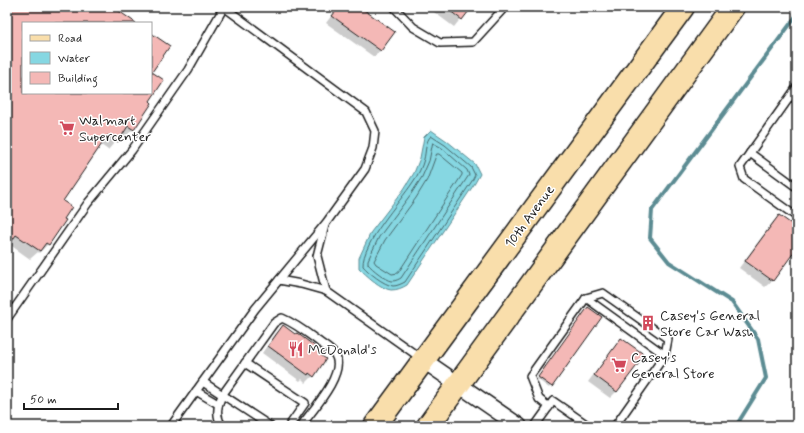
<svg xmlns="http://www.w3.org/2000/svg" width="804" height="433" font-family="Mynerve,sans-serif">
<rect width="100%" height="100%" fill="#fff"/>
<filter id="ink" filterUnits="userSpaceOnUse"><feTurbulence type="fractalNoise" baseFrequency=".025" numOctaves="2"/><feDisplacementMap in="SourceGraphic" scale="8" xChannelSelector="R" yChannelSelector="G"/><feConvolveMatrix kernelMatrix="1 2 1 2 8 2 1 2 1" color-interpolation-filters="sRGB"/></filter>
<g filter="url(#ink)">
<path fill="#86d7e2" stroke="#5c8c93" d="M431,130L447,141L475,164L480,174L475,183L407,285C402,288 397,290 391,290C381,289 366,275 359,268V258L371,232L404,189L414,173L420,158L424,137Z"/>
<g fill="#0003">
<path d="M7,7H111L135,23H23V93H151V72L163,81L149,102L133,129L124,138L121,135L108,150L101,145L62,201V219L64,221L48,244L39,253L38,252L30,259L9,244L7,246Z"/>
<path d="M299,7H312L307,12Z"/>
<path d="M338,7H358L394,32L380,51L374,57L326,23Z"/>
<path d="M427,7H470L454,27Z"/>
<path d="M590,7H599L591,9Z"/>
<path d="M779,216L797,230V246L772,281L765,287L739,268L772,223Z"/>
<path d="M586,310L601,317L549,388L537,379Z"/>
<path d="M640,312L661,328L657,332L635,317Z"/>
<path d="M283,327L295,335L313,376L306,383L302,379L300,381L262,353L276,333Z"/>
<path d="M621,339L643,355L616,392L610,398L588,382L615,346Z"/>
</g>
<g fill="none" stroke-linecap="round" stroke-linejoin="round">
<g stroke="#46676b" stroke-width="1">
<path d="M431,136L445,145L471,167L475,175L472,181L405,282C401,284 397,286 393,286C384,285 368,272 363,266C362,243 400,202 413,182C418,175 422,167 424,159C426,152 425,141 431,136Z"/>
<path d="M433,143L442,148L467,170L469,175L401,278C399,279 396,281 392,281C386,280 372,269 368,264V260L379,237L411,194L422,177L429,161Z"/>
<path d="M437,154H439L462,173V175L398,273L392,274L376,264L374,261L385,240L416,198L427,180Z"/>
</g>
<path stroke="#5c8c93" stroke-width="4" d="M736,426L766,378L758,339L732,302L669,262L650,238L652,210L797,15"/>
</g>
<g fill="#f4b8b6" stroke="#1c1c1c">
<path d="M7,7H113L136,23H23V93H151V33L170,46L152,72L164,80L150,101L152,103L134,130L128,126L118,142L108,135L63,201L72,207L64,219L66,220L49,245L46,243L40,251L16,235L7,248Z"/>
<path d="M339,7H360L395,32L381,51L332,16Z"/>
<path d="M445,7H472L462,20Z"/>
<path d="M779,215L797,228V248L773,281L745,261Z"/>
<path d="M588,307L602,317L552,387L538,377Z"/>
<path d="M283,325L295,334L297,333L324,353L322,356L326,359L314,377L309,373L308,375L268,346Z"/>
<path d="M621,338L645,355L617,392L594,375Z"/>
</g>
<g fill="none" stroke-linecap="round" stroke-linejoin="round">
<g stroke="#1c1c1c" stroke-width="10">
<g id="service">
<path d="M394,7L413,27L440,43L473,42L505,7"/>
<path d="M797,87L750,153L795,186L797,183"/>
<path d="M750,153L740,167L744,179L797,217"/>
<path d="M325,225L317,256L326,291"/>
<path d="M279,280L301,284L326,291L422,359"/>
<path d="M586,298L603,293L668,339L665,355"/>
<path d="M7,319L88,203L132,150L188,70L224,7"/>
<path d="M245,363L305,403L289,426"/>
<path d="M203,382L270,426"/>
<path d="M196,391L218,404"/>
<path d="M549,407L539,399L530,376L586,298L665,355L615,426"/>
<path d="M171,426L255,309L326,223L365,169L373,148L375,131L366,112L224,7"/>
<path d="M222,426C215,415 217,405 223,394L274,323L282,318C296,324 306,332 318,341C323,345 332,350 335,355C347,373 311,412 301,426"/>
<path d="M535,426L553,401L589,426"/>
</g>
</g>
<g stroke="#1c1c1c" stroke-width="18">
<path id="minor" d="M423,360L519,426"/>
</g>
<g stroke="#1c1c1c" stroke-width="25">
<g id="primary">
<path d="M375,426L683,7"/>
<path d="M428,426L733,7"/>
</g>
</g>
<use href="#service" stroke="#fff" stroke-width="7"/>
<use href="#minor" stroke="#fff" stroke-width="15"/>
<use href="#primary" stroke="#f9deab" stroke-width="22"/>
</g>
</g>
<defs>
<g id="supermarket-bare" transform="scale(1.2)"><path d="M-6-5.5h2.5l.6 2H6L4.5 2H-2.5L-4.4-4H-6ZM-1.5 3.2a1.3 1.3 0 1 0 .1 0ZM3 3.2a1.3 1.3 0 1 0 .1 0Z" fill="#d1495b" stroke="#fff" stroke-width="2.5" paint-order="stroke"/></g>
<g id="building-bare" transform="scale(1.2)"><path d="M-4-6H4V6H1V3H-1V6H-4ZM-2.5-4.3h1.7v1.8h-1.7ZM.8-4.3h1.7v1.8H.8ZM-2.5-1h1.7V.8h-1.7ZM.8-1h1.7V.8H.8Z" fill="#d1495b" stroke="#fff" stroke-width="2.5" paint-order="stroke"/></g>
<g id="restaurant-bare" transform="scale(1.2)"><path d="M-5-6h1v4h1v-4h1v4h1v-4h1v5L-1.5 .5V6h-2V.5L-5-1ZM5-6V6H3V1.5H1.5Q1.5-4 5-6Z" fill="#d1495b" stroke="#fff" stroke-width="2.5" paint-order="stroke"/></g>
</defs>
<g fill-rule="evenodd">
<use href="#supermarket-bare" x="67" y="128"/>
<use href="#building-bare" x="648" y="323"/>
<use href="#restaurant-bare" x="296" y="349"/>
<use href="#supermarket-bare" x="619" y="365"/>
</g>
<g text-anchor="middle" stroke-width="3" stroke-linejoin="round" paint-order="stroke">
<g font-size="14" fill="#1c1c1c" stroke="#fff" text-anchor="start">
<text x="79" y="125">Walmart<tspan x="79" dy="16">Supercenter</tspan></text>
<text x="660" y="320">Casey's General<tspan x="660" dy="16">Store Car Wash</tspan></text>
<text x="308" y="354">McDonald's</text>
<text x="631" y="362">Casey's<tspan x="631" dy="16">General Store</tspan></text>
</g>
<g font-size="14" fill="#1c1c1c" stroke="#fff">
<text transform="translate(529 216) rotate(-54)" y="5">10th Avenue</text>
</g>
</g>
<rect width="804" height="433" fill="none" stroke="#fff" stroke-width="24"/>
<rect x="12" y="12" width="780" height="409" fill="none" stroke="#1c1c1c" stroke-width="1.5" filter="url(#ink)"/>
<rect x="22" y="22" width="130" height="72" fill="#ffffff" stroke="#a4a4a4"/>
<rect x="30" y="35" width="20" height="6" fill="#f9deab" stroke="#a4a4a4"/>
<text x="58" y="42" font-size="12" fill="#1c1c1c">Road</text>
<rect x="30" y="52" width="20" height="12" fill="#86d7e2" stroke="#a4a4a4"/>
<text x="58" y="62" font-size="12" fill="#1c1c1c">Water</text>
<rect x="30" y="72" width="20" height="12" fill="#f4b8b6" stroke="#a4a4a4"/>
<text x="58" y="82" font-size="12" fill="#1c1c1c">Building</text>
<path d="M24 403v6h94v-6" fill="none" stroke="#1c1c1c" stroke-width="2"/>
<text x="30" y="403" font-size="12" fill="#1c1c1c" stroke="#ffffff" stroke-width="3" paint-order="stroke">50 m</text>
</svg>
